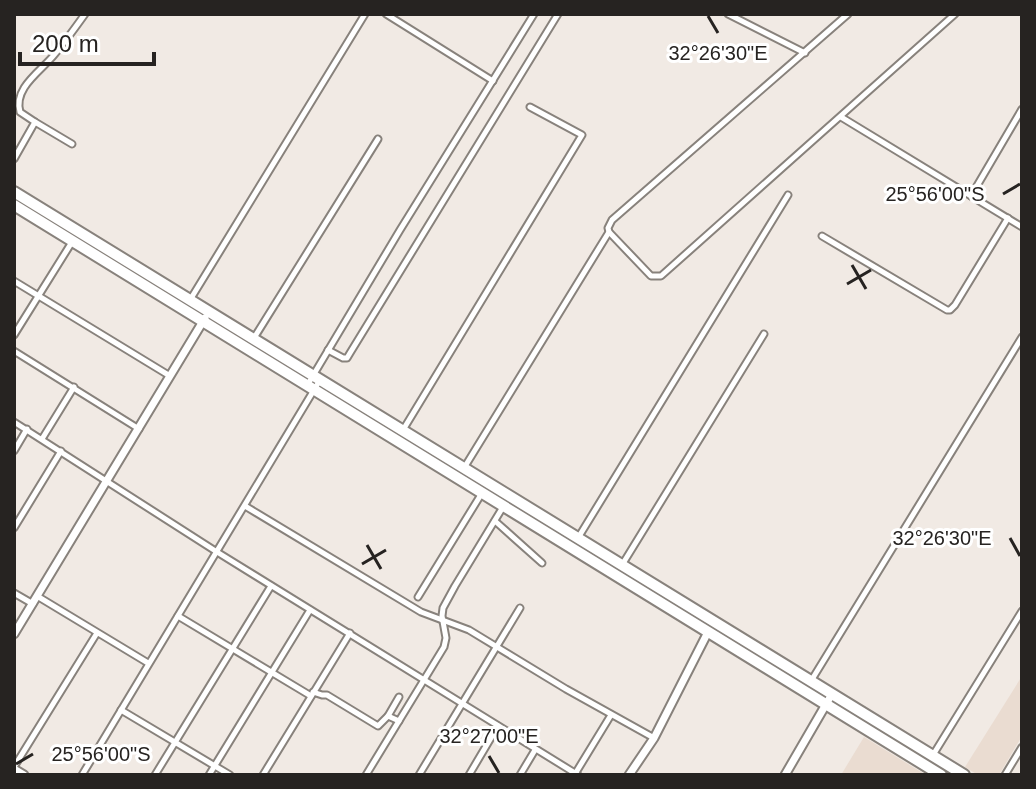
<svg xmlns="http://www.w3.org/2000/svg" width="1036" height="789" font-family="Arial,sans-serif">
<rect width="100%" height="100%" fill="#f1eae4"/>
<g fill="#eadcd1">
<path d="M1022,676V736L999,775H978L965,767Z"/>
<path d="M864,737L926,775H841Z"/>
</g>
<g fill="none" stroke-linecap="round" stroke-linejoin="round">
<g stroke="#88827c" stroke-width="9">
<g id="street">
<path d="M386,14L493,81"/>
<path d="M728,14L805,53"/>
<path d="M841,117L1022,227"/>
<path d="M35,122L20,112C13,88 41,71 54,55C65,42 75,28 85,14"/>
<path d="M14,159L35,122L72,144"/>
<path d="M971,196L1022,109"/>
<path d="M609,232L651,276H661L955,14"/>
<path d="M822,236L947,310H950L955,305L1008,218"/>
<path d="M14,281L170,376"/>
<path d="M190,300L365,14"/>
<path d="M14,335L72,242"/>
<path d="M254,338L378,139"/>
<path d="M328,350L343,358H347L350,353L558,14"/>
<path d="M14,351L139,429"/>
<path d="M308,384L400,230L534,14"/>
<path d="M14,422L217,552L578,775"/>
<path d="M403,430L582,135L530,107"/>
<path d="M42,439L74,387"/>
<path d="M14,451L27,429"/>
<path d="M464,468L609,232L608,228L612,220L848,14"/>
<path d="M245,506L421,612L469,630L566,689L654,738"/>
<path d="M495,521L542,563"/>
<path d="M14,528L61,451"/>
<path d="M578,538L788,195"/>
<path d="M622,565L764,334"/>
<path d="M14,593L33,604"/>
<path d="M37,596L148,663"/>
<path d="M418,597L482,493"/>
<path d="M178,616L311,696"/>
<path d="M811,681L1022,337"/>
<path d="M313,692L322,695H327L378,726L388,716L399,721"/>
<path d="M121,710L230,775"/>
<path d="M388,716L399,697"/>
<path d="M933,755L1022,611"/>
<path d="M14,767L97,633"/>
<path d="M575,774L611,715"/>
<path d="M82,775L320,380"/>
<path d="M155,775L271,586"/>
<path d="M209,775L310,610"/>
<path d="M263,775L350,633"/>
<path d="M366,775L444,647L446,638L442,616L443,608L455,586L503,507"/>
<path d="M419,775L520,608"/>
<path d="M469,775L498,726"/>
<path d="M520,775L535,750"/>
<path d="M1005,775L1022,747"/>
</g>
</g>
<g stroke="#88827c" stroke-width="11">
<g id="secondary">
<path d="M14,634L205,318"/>
<path d="M14,769L24,775"/>
<path d="M629,775L654,738L708,632"/>
<path d="M785,775L832,694"/>
</g>
</g>
<g stroke="#88827c" stroke-width="14">
<g id="highway">
<path d="M14,192L964,775"/>
<path d="M14,205C323,394 631,586 941,775"/>
</g>
</g>
<use href="#street" stroke="#fff" stroke-width="5"/>
<use href="#secondary" stroke="#fff" stroke-width="7"/>
<use href="#highway" stroke="#fff" stroke-width="10"/>
</g>
<path fill="none" stroke="#262321" stroke-width="3" d="M708,16L718,33M1003,194L1020,184M852,265L866,289M847,284L871,270M1010,538L1020,556M367,545L381,569M362,564L386,550M489,756L499,773M16,764L33,754"/>
<g font-size="20" text-anchor="middle" fill="#262321" stroke="#fff" stroke-width="6" stroke-linejoin="round" paint-order="stroke">
<text x="718" y="60">32°26'30"E</text>
<text x="935" y="201">25°56'00"S</text>
<text x="942" y="545">32°26'30"E</text>
<text x="489" y="743">32°27'00"E</text>
<text x="101" y="761">25°56'00"S</text>
</g>
<rect width="1036" height="789" fill="none" stroke="#262321" stroke-width="32"/>
<path d="M20 52v12h134v-12" fill="none" stroke="#262321" stroke-width="4"/>
<text x="32" y="52" font-size="24" fill="#262321" stroke="#ffffff" stroke-width="6" paint-order="stroke">200 m</text>
</svg>
